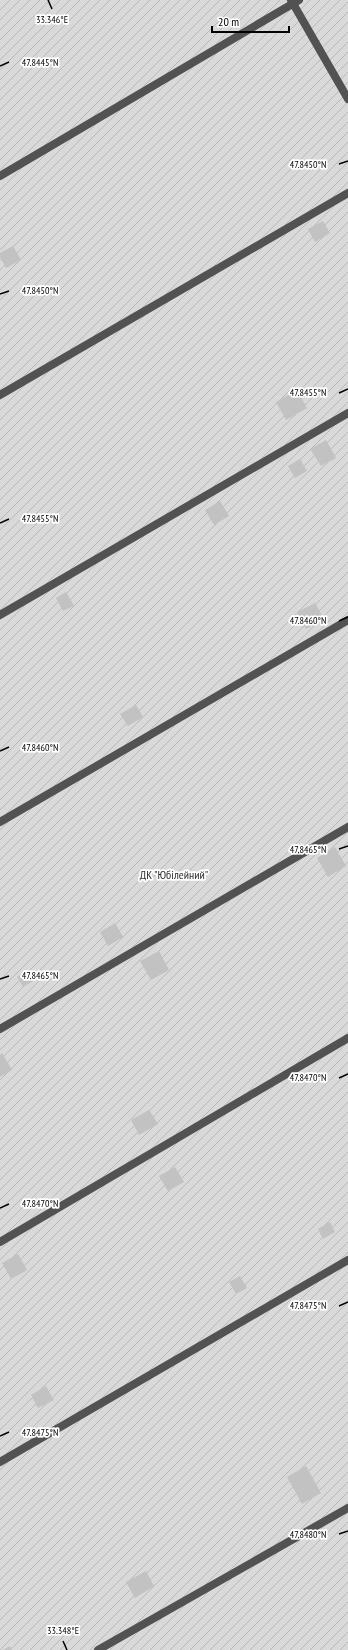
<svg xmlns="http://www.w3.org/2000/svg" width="348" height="1650" font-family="'PT Sans Narrow',sans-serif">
<defs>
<pattern id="garden-furrows" width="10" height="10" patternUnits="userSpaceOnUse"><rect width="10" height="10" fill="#d9d9d9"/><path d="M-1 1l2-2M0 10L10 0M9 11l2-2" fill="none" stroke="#b8b8b8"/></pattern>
</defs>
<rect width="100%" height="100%" fill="#fff"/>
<rect fill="url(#garden-furrows)" x="0" y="0" width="348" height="1650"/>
<g fill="#c2c2c2">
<path d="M323,221L330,233L315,242L308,229Z"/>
<path d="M13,246L21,260L6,268L0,257V253Z"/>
<path d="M297,390L307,408L286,420L276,402Z"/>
<path d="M326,440L336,458L321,466L310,449Z"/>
<path d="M300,459L307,471L295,478L288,466Z"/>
<path d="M220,501L229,516L214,525L205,510Z"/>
<path d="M66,592L74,606L63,611L56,598Z"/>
<path d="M315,603L324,619L306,629L297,612Z"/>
<path d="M136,705L143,717L128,726L120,714Z"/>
<path d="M335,847L346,866L328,877L317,858Z"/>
<path d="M115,923L123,937L108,946L100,932Z"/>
<path d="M159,951L169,970L151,980L140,961Z"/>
<path d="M29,970L35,980L23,987L17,977Z"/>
<path d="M2,1053L12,1070L0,1077V1055Z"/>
<path d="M149,1110L158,1124L139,1135L131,1120Z"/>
<path d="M175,1167L184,1182L168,1191L159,1176Z"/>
<path d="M330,1222L335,1232L323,1239L318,1229Z"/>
<path d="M18,1254L27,1270L11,1279L2,1263Z"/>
<path d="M240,1276L247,1288L236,1294L229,1282Z"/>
<path d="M46,1386L54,1400L38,1408L31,1395Z"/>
<path d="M306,1466L321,1493L302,1504L287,1477Z"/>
<path d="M146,1571L154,1586L135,1598L126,1582Z"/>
<path d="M10,1646L12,1650H3Z"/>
</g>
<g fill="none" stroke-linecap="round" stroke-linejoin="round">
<g stroke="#525252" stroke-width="8">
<path d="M291,0L348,99"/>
<path d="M0,176L299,0"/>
<path d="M0,395L348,193"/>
<path d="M0,615L348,413"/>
<path d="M0,822L348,620"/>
<path d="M0,1029L348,827"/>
<path d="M0,1242L348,1038"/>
<path d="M0,1462L348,1260"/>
<path d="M98,1650L348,1508"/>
</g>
</g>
<path fill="none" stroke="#000" stroke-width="1.5" d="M48,0L52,9M0,66L9,62M339,164L348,161M0,294L9,291M339,393L348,389M0,523L9,519M339,621L348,617M0,751L9,747M339,849L348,846M0,979L9,976M339,1078L348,1074M0,1208L9,1204M339,1306L348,1302M0,1436L9,1432M339,1534L348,1531M63,1641L67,1650"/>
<g text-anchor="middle" stroke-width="3.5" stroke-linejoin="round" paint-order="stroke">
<g font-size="12" fill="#303030" stroke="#fff">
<text x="174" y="879">ДК "Юбілейний"</text>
</g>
</g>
<g font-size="10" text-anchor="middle" fill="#000" stroke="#fff" stroke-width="3.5" stroke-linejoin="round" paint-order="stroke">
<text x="52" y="23">33.346°E</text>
<text x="40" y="66">47.8445°N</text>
<text x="308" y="168">47.8450°N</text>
<text x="40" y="294">47.8450°N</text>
<text x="308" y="396">47.8455°N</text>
<text x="40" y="522">47.8455°N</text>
<text x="308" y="624">47.8460°N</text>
<text x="40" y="751">47.8460°N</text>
<text x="308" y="853">47.8465°N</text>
<text x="40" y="979">47.8465°N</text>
<text x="308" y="1081">47.8470°N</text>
<text x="40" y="1207">47.8470°N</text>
<text x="308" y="1309">47.8475°N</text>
<text x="40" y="1436">47.8475°N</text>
<text x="308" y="1538">47.8480°N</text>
<text x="63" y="1634">33.348°E</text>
</g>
<path d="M212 26v6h77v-6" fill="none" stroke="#000000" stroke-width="2"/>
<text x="218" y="26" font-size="12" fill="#000000" stroke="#ffffff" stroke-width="3" paint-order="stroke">20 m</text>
</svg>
